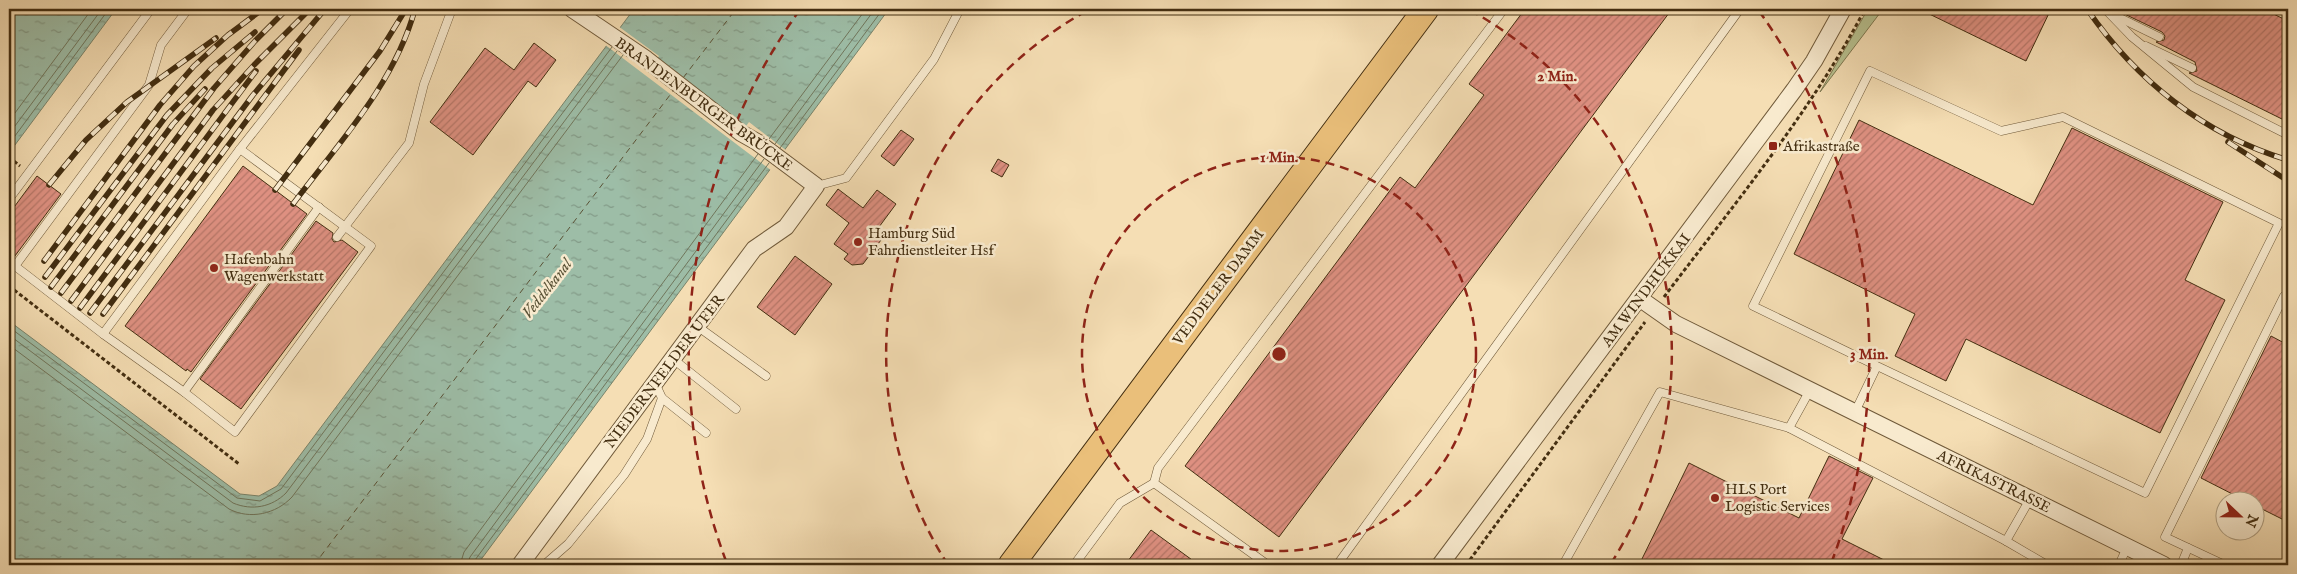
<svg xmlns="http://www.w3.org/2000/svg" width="2297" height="574" font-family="'IM FELL English',serif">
<defs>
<pattern id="water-ripples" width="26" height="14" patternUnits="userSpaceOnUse" patternTransform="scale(1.25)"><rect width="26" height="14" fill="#9dbda7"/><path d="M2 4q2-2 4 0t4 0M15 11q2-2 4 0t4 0" fill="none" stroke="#829a87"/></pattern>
<pattern id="building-hatch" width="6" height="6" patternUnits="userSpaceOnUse" patternTransform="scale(1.25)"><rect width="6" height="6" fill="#de9081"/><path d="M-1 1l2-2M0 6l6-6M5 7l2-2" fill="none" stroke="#b67668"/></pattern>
</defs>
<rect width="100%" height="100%" fill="#f5deb4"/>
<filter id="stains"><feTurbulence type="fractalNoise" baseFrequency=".004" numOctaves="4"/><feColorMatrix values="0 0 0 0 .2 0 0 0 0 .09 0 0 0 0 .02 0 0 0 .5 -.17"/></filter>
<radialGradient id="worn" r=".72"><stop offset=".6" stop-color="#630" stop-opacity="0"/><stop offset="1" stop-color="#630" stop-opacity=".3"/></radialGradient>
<path fill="#b8c290" stroke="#7e7850" d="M1868,9H1883L1820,92Z"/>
<g fill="url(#water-ripples)" stroke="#79846b">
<path d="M9,9H116L9,153Z"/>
<path d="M634,9H889L477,565H9V321L240,494L259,496L277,486Z"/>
</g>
<path fill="#f5deb4" d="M618,26L659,56L655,62L744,129L749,122L787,151L772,171L604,44Z"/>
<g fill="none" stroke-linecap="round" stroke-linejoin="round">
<g stroke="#70765c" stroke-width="1">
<path d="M9,121L92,9"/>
<path d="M9,134L102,9"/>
<path d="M769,139L866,9"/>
<path d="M9,144L109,9"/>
<path d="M775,144L875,9"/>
<path d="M780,148L883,9"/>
<path d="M9,327L237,498L260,501L281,489L612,47"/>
<path d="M9,335L233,503C252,511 272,507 286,493L617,51"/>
<path d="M9,345L229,509C250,520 276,514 292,497L623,55"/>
<path d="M460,565L464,552L758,154"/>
<path d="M467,565L470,557L764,159"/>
<path d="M473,565L475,560L769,163"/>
</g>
<g stroke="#5a5236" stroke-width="1" stroke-dasharray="6 5" stroke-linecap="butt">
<path d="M683,78L736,9"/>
<path d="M314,565L673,91"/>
</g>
</g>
<g fill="url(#building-hatch)" stroke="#432e11">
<path d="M1525,9H1672L1279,537L1185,466L1400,177L1415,188L1484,95L1469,84Z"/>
<path d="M1919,9H2051L2026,61Z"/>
<path d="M2114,9H2263L2288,21V122L2189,73L2197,71L2195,62L2156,42L2164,40L2165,36L2162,32Z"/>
<path d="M534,43L556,60L536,87L528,81L473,155L430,122L485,48L514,70Z"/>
<path d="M1859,120L2033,205L2072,128L2223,202L2185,280L2225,300L2160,433L1966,339L1946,381L1895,356L1915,314L1794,254Z"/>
<path d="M901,130L914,139L894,166L881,156Z"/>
<path d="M998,159L1009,165L1002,177L991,171Z"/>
<path d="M243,166L307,214L191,372L187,369L186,371L125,326Z"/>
<path d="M37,176L61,194L9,264V214Z"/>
<path d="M838,189L863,208L877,190L896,204L879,227L881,240L863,264L852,265L844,259L848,254L834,244L849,223L826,205Z"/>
<path d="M316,221L333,233L332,239L334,242L342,240L358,252L241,409L200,379Z"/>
<path d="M795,256L832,284L795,335L757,307Z"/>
<path d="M2271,336L2288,345V522L2254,505V502H2248L2201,478Z"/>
<path d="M1829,456L1873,478L1842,539L1894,565H1639L1689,463L1799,518Z"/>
<path d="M1151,530L1199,565H1125Z"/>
</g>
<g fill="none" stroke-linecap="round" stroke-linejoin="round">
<g stroke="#705a3a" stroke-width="9">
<g id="service">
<path d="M188,9L161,45L149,85L15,266L103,334L184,392L319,207"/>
<path d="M2105,9L2132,37L2193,87L2288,135"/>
<path d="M2116,16L2159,37"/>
<path d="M2146,46L2192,68"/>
<path d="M816,186L846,178L934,59L960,9"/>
<path d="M9,199L151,9"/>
<path d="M337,237L409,143L424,84L452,9"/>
<path d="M697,326L766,376"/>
<path d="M103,334L240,149L350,9"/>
<path d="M673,359L736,409"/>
<path d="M655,383L662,398L706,433"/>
<path d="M184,392L235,432L371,246L240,149"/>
<path d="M1855,412L1877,366L2145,493L2279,223L2063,117L2001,131L1870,71L1753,306L1877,366"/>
<path d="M1789,428L1810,390"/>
<path d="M2006,541L2030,499"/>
<path d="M544,565L568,544L624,475L647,439L662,398"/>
<path d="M1074,565L1120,503L1154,483"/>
<path d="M1268,565L1154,483L1158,468L1504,9"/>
<path d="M1337,565L1740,9"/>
<path d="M1563,565L1660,392L1789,428L2006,541L2047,565"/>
<path d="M2119,565L2127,547"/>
<path d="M2181,565L2188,548"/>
<path d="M2225,565L2165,537L2284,296L2288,293"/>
</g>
</g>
<g stroke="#705a3a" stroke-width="18">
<g id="minor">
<path d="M1639,298L1676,324L2164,565"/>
<path d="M520,565L754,249L786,227L816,186L757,142L741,133L646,59L572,9"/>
<path d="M1440,565L1794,90L1814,61L1843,9"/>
</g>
</g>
<g stroke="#432e11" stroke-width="27">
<path id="primary" d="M1011,565L1426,9"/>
</g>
<g stroke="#432e11" stroke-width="3" stroke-dasharray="4 2.5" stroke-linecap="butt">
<path d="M9,157L20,166"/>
<path d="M9,286L239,464"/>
<path d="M1664,297C1734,204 1811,112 1865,9"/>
<path d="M1466,565L1645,322"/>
</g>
<use href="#service" stroke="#f8eace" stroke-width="8"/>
<use href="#minor" stroke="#f8eace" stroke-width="16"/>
<use href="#primary" stroke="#eabf7a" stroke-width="25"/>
<g stroke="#432e11" stroke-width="5.5">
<g id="rail">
<path d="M2087,9C2136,80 2204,135 2288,160"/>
<path d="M2228,142L2288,181"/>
<path d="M49,185L86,140L127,102L216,38"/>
<path d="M275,190L380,51L406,9"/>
<path d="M293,204C338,144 395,83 415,9"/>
<path d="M44,261L160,105L194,66L228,35L263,9"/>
<path d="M45,277L167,115L212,68L255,32"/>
<path d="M51,287L173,124L205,89"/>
<path d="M61,293L214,88L255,41L287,9"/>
<path d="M71,301L213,110L254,65L310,9"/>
<path d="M80,308L256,71"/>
<path d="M90,313L253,95L325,9"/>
<path d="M103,314L299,50"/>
</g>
</g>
<use href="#rail" stroke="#f8eace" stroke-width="4" stroke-dasharray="11" stroke-linecap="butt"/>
</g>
<g fill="none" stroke="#8f2418" stroke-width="2.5" stroke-dasharray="9 6">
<circle cx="1279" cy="354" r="197"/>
<path d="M948 565A393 393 0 0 1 1088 10M1470 10A393 393 0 0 1 1610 565"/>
<path d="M726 561A590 590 0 0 1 799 11M1759 11A590 590 0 0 1 1832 561"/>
</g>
<g fill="#8f2418" stroke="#f8eace" stroke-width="2">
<rect x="1768" y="141" width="10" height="10" rx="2.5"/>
<circle cx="858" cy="242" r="5"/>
<circle cx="214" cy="268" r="5"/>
<circle cx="1715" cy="498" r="5"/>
</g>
<g text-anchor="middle" stroke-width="5" stroke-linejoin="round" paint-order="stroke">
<g font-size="15" fill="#432e11" stroke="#f8eace">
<text transform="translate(704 104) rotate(36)" y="5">BRANDENBURGER BRÜCKE</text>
<text transform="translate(1218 287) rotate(-53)" y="5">VEDDELER DAMM</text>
<text transform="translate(1646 290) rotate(-53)" y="5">AM WINDHUKKAI</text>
<text transform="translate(664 371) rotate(-53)" y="5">NIEDERNFELDER UFER</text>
<text transform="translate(1994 481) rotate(26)" y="5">AFRIKASTRASSE</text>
</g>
<g font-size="15" fill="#432e11" stroke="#f8eace" text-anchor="start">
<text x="1783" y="151">Afrikastraße</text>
<text x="868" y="238">Hamburg Süd<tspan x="868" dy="17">Fahrdienstleiter Hsf</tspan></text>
<text x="224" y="264">Hafenbahn<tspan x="224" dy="17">Wagenwerkstatt</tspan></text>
<text x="1725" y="494">HLS Port<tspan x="1725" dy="17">Logistic Services</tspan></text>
</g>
<g font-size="16" font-style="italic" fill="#5a5236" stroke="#f8eace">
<text transform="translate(546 288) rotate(-52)" y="6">Veddelkanal</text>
</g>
</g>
<circle cx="1279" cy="354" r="8" fill="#8f2418" stroke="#f8eace" stroke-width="2.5"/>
<g font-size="15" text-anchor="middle" font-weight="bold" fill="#8f2418" stroke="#f8eace" stroke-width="5" stroke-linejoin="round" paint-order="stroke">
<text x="1557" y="81">2 Min.</text>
<text x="1279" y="162">1 Min.</text>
<text x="1869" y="359">3 Min.</text>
</g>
<rect width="2297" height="574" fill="none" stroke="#f5deb4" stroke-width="30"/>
<rect x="10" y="10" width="2277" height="554" fill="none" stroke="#432e11" stroke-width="2.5"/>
<rect x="15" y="15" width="2267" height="544" fill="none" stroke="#432e11"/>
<g transform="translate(2240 516) rotate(112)"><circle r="24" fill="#f8eace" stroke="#b09f82"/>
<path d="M0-4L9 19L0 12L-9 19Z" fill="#8f2418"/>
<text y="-8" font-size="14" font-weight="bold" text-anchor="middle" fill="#432e11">N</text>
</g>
<rect width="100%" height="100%" filter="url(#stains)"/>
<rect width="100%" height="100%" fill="url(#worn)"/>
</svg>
